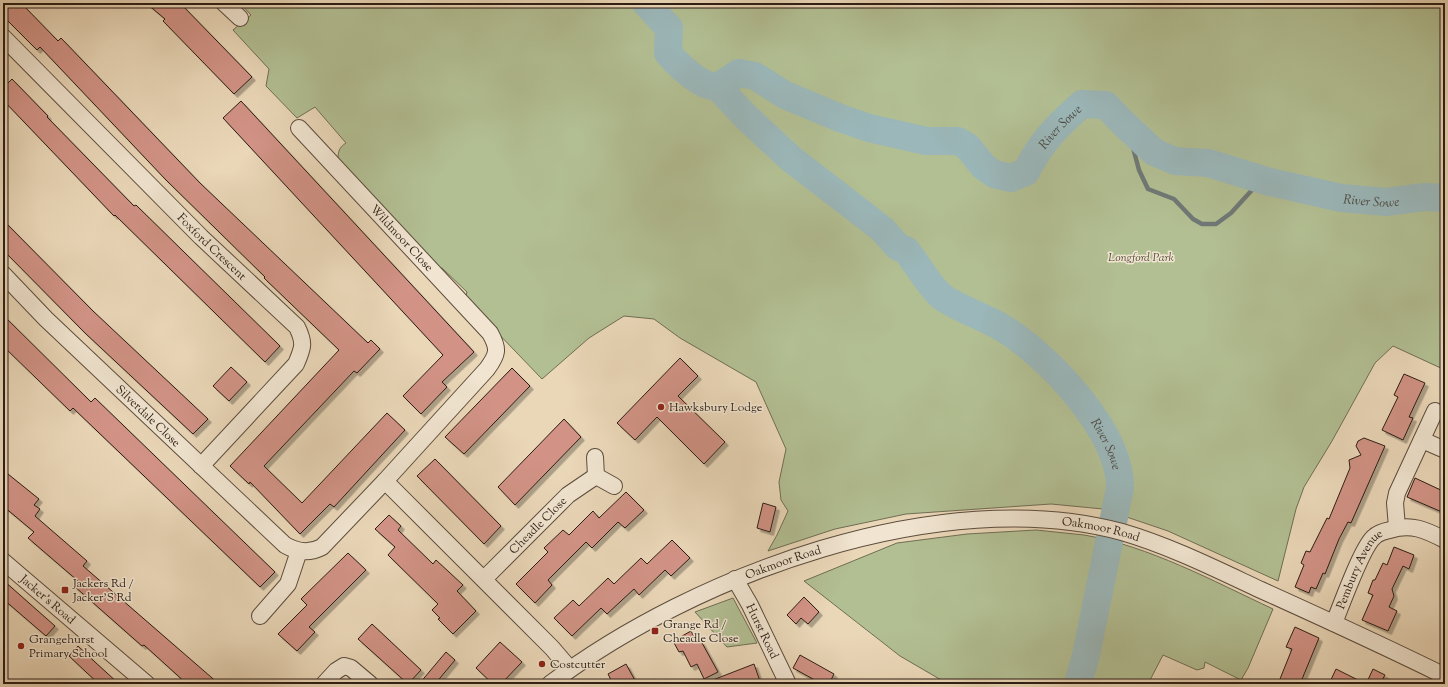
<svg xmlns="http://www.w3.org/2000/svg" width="1448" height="687" font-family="'Sorts Mill Goudy',serif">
<defs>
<filter id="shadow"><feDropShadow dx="3.5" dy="3.5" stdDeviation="0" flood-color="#0004"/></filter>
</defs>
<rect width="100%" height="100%" fill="#ead7b8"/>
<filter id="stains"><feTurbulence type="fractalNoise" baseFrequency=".005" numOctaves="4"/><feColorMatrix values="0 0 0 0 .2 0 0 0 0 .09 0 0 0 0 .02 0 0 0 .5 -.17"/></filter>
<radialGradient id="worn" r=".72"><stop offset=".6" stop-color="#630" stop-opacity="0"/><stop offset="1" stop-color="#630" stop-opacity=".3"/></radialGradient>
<g fill="#b2bf93" stroke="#6f6e54">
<path d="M240,3H1445V370L1393,346L1375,363L1332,441L1304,487L1296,509L1278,581L1168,531L1103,509L1051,504L906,514L835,529L768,551L777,535L788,511L781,500L779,482L786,449L756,382L680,338L654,319L624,316L589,338L542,379L465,299L467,292L442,268H437L338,162C338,153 338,148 346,143L315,107L297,118L266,86L269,69L233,30L251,15Z"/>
<path d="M1036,530C1052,532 1068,533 1084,535C1149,546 1213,581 1273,609L1248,668L1241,680L1205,662L1204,668L1197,670L1163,655L1148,684H948L900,656L804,581L897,543L967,534Z"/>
<path d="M733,598L757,643L727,647L695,612Z"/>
</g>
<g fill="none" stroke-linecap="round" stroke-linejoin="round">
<path stroke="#6f7977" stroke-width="4.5" d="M1128,129L1139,170L1148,189L1174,199L1193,219L1202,224H1216L1231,213L1252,190L1270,182"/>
<g stroke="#9bb7b9" stroke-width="28">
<path id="s1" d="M646,3L669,28L668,53C677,64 703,89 717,86C724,84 732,77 739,73L755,76L785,95L840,118L869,128L926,141H958L968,147L983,166L994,174L1011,178L1026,172C1041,142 1057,126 1082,104L1106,105L1122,122L1154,152L1175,161L1208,163L1270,182L1341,198L1386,202L1425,197L1445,198"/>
<path id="s2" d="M717,86L745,116L790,158L882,229L898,247L906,250C918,265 927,283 941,296C953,306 986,318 1001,327C1047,354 1121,432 1120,488L1086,655L1078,684"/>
</g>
</g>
<g fill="#d29386" stroke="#2c1d14" filter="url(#shadow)">
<path d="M3,3H21L58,41L61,38L200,183L368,343L371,340L380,349L357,373L354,371L264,466L302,503L387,413L405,430L334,507L330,504L300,534L250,482L249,484L230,466L339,350L264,278L265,277L166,180L40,47L37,50L3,16Z"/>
<path d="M146,3H180L252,77L234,94L163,21L165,19Z"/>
<path d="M12,79L48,116L47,117L134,206L136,205L280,346L265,362L115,215L114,216L3,100V88Z"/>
<path d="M241,101L474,352L442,382L447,387L421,414L403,396L443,355L223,118Z"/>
<path d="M3,220L93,311L208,419L193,434L85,333L3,250Z"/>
<path d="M3,315L91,402L95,398L275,572L260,587L73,408L70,411L3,346Z"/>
<path d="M680,358L698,376L678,396L725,442L704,464L657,417L635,440L617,423Z"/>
<path d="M231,367L247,382L229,401L213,386Z"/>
<path d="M512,368L530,386L464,454L445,437Z"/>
<path d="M1404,374L1425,383L1409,417L1413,418L1403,440L1382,430L1398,397L1394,395Z"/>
<path d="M564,419L581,437L515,505L498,487Z"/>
<path d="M1364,438L1385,446L1351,523L1348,522L1339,539L1325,574L1323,573L1316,589L1311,587L1309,593L1295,587L1304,565L1301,563L1306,551L1310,552L1327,518L1329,519L1350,468L1349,460L1361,455L1356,446L1358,441Z"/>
<path d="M435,459L501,526L484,544L417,476Z"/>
<path d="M3,470L39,499L34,505L40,509L35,516L87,561L83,566L219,684H187L144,645L142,646L74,586L78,581L28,538L34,532L3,506Z"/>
<path d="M1415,478L1445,492V505L1442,512L1407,497Z"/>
<path d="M626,492L644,510L625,528L618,522L592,548L586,542L548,580L552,585L535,603L516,584L548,552L544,548L563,530L569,535L593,511L599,518Z"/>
<path d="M763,503L776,507L770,532L757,528Z"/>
<path d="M389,515L401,526L398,530L433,564L436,560L463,585L457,591L476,611L453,634L438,619L440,618L432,610L438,604L388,555L395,547L375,529Z"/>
<path d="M672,540L690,558L671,576L665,570L639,595L634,589L607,614L601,608L572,636L554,618L573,600L579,606L608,578L614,584L641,558L647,564Z"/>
<path d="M1394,547L1414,555L1409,569L1403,566L1392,589L1394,596L1389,607L1397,611L1388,631L1362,620L1373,595L1368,593L1373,580H1375L1383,563L1387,565Z"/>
<path d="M348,553L366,570L309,627L315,632L297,651L278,634L307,605L301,599Z"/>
<path d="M3,580L55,626L46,636L3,599Z"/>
<path d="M804,597L819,612L808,624L801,618L796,624L787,615Z"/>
<path d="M372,624L421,670L408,684L358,639Z"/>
<path d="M1295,627L1319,638L1300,684H1278L1292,649L1286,647Z"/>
<path d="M691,631L697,643L701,641L718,672L704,679L697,664L691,667L683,651L679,652L673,641Z"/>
<path d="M500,642L522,662L501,684H493L476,668Z"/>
<path d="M78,646L95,662L119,684H99L86,672L69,656Z"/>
<path d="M446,652L455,660L435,684H419Z"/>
<path d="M800,655L834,674L829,684H822L793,668Z"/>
<path d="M626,664L637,684H613L608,674Z"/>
<path d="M754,664L761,684H705V683Z"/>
<path d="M1336,669L1366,684H1329Z"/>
<path d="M1373,669L1385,675L1380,684H1366Z"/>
</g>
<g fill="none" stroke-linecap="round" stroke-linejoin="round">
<g stroke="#5c4c3d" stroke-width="18">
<g id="minor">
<path d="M224,3L240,18"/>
<path id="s3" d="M3,37L201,237L297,327C305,343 303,348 296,364L201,466"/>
<path id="s4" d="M3,274L46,319L285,545C297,552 309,554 322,547L385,481L487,369C498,354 499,349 490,333L299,128"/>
<path d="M1422,440L1445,450"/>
<path d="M595,457L596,476L614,486"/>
<path d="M385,481L552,648L570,669"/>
<path d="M1397,527L1395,503L1397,493L1435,411"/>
<path id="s5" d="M3,561L147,684"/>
<path id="s6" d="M484,579L568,495L596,476"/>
<path id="s7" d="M735,579L750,605L788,684"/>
<path d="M260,616L288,584L299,551"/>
<path id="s8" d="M1334,623C1341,606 1362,547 1374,537C1378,533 1385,531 1390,530C1411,523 1426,530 1445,540"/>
<path d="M324,684L336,671L344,666L351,668L370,684"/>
<path id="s9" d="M550,684C694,575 941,483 1122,532C1170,546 1216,569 1261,590C1323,618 1384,646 1445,676"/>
</g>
</g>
<use href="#minor" stroke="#f1e5d1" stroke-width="16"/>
</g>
<g fill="#8f2418" stroke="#f1e5d1" stroke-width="1.5">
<circle cx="661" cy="407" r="4"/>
<rect x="61" y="586" width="8" height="8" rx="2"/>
<rect x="651" y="627" width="8" height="8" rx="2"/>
<circle cx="21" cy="646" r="4"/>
<circle cx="542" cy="664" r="4"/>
</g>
<g text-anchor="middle" stroke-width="3" stroke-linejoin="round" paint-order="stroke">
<g font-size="12" fill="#2c1d14" stroke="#f1e5d1">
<text transform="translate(402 238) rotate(47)" y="4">Wildmoor Close</text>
<text dy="4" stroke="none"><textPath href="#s3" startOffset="296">Foxford Crescent</textPath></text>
<text dy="4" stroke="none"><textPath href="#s4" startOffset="203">Silverdale Close</textPath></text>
<text dy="4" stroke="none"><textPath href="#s6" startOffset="76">Cheadle Close</textPath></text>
<text dy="4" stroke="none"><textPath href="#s9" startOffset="588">Oakmoor Road</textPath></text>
<text dy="4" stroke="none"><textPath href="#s9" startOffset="264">Oakmoor Road</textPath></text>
<text dy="4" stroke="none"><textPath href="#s8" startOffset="60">Pembury Avenue</textPath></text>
<text dy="4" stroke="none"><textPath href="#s5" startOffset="59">Jacker's Road</textPath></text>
<text dy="4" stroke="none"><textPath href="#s7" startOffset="59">Hurst Road</textPath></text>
</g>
<g font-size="12" font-style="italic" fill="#544e3a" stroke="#f1e5d1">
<text x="1141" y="261">Longford Park</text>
</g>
<g font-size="12" fill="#2c1d14" stroke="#f1e5d1" text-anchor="start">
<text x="669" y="411">Hawksbury Lodge</text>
<text x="73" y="587">Jackers Rd /<tspan x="73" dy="14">Jacker'S Rd</tspan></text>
<text x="663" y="628">Grange Rd /<tspan x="663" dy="14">Cheadle Close</tspan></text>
<text x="29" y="643">Grangehurst<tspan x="29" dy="14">Primary School</tspan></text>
<text x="550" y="668">Costcutter</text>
</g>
<g font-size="13" font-style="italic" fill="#4d4b46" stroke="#f1e5d1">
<text dy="5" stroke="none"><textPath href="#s1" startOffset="518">River Sowe</textPath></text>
<text dy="5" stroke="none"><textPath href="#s1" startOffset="865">River Sowe</textPath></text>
<text dy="5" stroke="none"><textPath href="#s2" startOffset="537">River Sowe</textPath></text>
</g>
</g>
<rect width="1448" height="687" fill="none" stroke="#ead7b8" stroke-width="16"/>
<rect x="4" y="4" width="1440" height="679" fill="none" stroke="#2c1d14" stroke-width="2"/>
<rect x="8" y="8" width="1432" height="671" fill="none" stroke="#2c1d14"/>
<rect width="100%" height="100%" filter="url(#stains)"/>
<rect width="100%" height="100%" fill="url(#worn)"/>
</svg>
